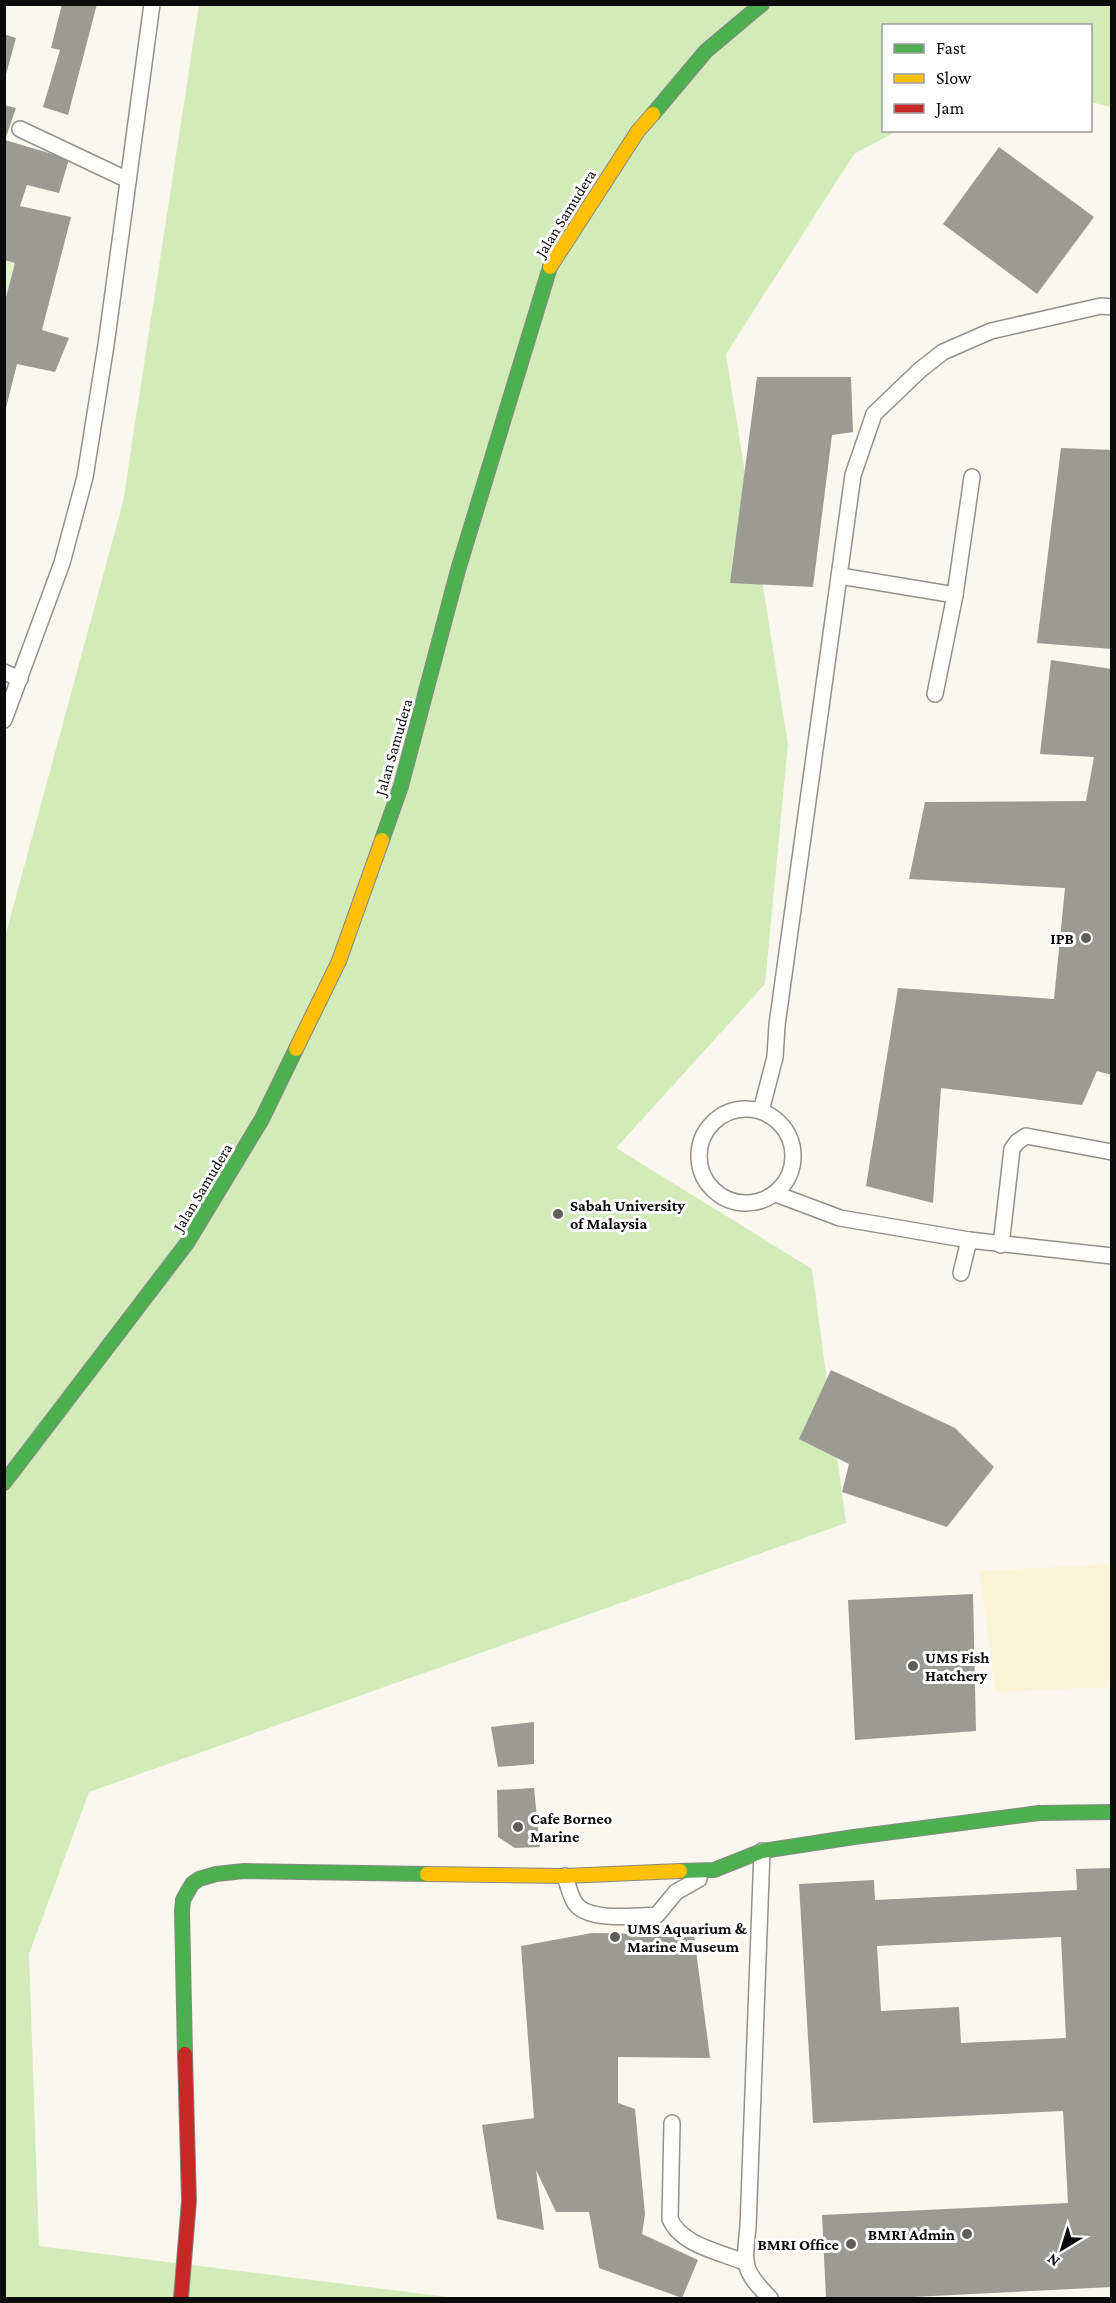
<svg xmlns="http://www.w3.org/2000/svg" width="1116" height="2303" font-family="'Crimson Pro',serif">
<rect width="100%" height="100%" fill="#faf7ee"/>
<path fill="#f9f5d9" d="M1111,1564V1687L996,1692L979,1571Z"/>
<path fill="#e3f2cb" d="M5,260L15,263L5,305Z"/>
<path fill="#d3eab9" d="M199,5H1111V107L1091,102L1090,26H884V130L897,131L854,154L726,354L788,744L765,984L616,1148L812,1269L846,1523L89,1792L29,1954L39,2246L456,2298H5V937L123,502Z"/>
<g fill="#9c9a94" fill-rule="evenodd">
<path d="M62,4H97L68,115L43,107L60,50L51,48Z"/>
<path d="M4,34L16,38L5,78H4Z"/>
<path d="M4,105L16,108L5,140L69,159L59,193L27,185L20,206L71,217L42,330L69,338L55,372L17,364L5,412L4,305L15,263L4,260Z"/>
<path d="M999,147L1094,217L1037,294L943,224Z"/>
<path d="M757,377H851L853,432L832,435L813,587L730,583Z"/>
<path d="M1061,448L1112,450V649L1037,643Z"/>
<path d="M1051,660L1112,669V1075L1097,1071L1082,1105L941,1088L933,1203L866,1186L898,988L1054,999L1065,888L909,879L925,802L1086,801L1094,757L1040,754Z"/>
<path d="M831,1370L955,1428L994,1467L947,1527L842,1492L849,1464L799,1439Z"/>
<path d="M973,1594L976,1731L855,1740L848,1600Z"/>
<path d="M534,1722V1764L498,1767L491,1727Z"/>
<path d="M534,1788L540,1847L515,1848L498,1837L497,1790Z"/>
<path d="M1112,1868V2287L892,2298H826L822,2215L1068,2203L1063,2111L813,2123L799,1884L874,1880L875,1900L1077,1890L1076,1869ZM1061,1937L1066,2038L961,2043L959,2007L881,2011L877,1946Z"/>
<path d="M592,1933L694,1935L710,2058L618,2057V2103L635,2109L645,2214L642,2234L698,2260L682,2298L599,2268L589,2212H556L536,2170L544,2230L497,2219L482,2125L534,2118L521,1946Z"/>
</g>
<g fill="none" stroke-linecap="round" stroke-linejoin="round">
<g stroke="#93918d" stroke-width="18">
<g id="lane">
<path d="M20,129L128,180"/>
<path d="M840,576L955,595L972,477"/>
<path d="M4,672L20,679"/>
<path d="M935,694L955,595"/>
<path d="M4,720L62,563L85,477L106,345L152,4"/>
<circle cx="746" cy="1156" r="47"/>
<path d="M761,1111L775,1057L777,1025L853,475L874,414L920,370L943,352L991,331L1101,306L1112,307"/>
<path d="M776,1194L840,1218L969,1240L1112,1256"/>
<path d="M1001,1245L1012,1149L1017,1142L1026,1136L1112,1152"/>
<path d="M961,1273L969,1240"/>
<path d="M762,1851L748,2227C744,2265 742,2270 770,2298"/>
<path d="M565,1876C568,1885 570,1895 575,1903C587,1922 637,1916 657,1915L676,1892L699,1879"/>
<path d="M672,2123L670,2219C681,2245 720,2252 744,2262"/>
</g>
</g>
<g stroke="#898884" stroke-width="16">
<g id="fast">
<path d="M653,114L706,51L762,4"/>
<path d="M382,840L401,786L458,570L550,267"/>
<path d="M4,1483L187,1243L262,1119L296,1049"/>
<path d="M680,1871L714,1870L762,1851L854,1837L1039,1813L1112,1812"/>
<path d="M185,2054L182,1911L183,1900L192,1884L199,1879L216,1874L244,1871L427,1874"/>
</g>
</g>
<g stroke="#898884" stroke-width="16">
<g id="slow">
<path d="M550,267L638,131L653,114"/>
<path d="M296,1049L339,961L382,840"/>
<path d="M427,1874L565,1876L680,1871"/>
</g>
</g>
<g stroke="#898884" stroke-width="16">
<path id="jam" d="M181,2298L189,2201L185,2054"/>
</g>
<use href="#lane" stroke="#fefefc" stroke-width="15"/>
<use href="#fast" stroke="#4caf50" stroke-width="14"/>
<use href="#slow" stroke="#ffc107" stroke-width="14"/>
<use href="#jam" stroke="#c62828" stroke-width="14"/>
</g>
<g fill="#5f5e5a" stroke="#fff" stroke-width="2">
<circle cx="1086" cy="938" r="6"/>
<circle cx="558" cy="1214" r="6"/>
<circle cx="913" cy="1666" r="6"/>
<circle cx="518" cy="1827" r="6"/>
<circle cx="615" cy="1937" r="6"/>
<circle cx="967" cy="2234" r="6"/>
<circle cx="851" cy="2244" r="6"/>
</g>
<g text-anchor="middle" stroke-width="6" stroke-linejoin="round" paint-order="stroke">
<g font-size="16" fill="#0b0b0b" stroke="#fff">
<text transform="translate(565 213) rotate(-58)" y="6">Jalan Samudera</text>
<text transform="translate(393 747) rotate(-74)" y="6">Jalan Samudera</text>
<text transform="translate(202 1187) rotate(-59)" y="6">Jalan Samudera</text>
</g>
<g font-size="16" font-weight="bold" fill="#0b0b0b" stroke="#fff" text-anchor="start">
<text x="1074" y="944" text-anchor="end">IPB</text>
<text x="570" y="1211">Sabah University<tspan x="570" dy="18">of Malaysia</tspan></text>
<text x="925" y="1663">UMS Fish<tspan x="925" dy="18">Hatchery</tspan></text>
<text x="530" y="1824">Cafe Borneo<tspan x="530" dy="18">Marine</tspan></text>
<text x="627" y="1934">UMS Aquarium &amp;<tspan x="627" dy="18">Marine Museum</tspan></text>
<text x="955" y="2240" text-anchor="end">BMRI Admin</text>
<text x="839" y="2250" text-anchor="end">BMRI Office</text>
</g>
</g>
<rect width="1116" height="2303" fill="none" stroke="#0b0b0b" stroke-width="12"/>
<rect x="882" y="24" width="210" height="108" fill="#ffffff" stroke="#9d9d9d" stroke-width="1.5"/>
<rect x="894" y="44" width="30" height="9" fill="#4caf50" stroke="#9d9d9d" stroke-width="1.5"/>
<text x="936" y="54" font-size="18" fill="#0b0b0b">Fast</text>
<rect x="894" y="74" width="30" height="9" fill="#ffc107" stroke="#9d9d9d" stroke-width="1.5"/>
<text x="936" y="84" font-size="18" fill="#0b0b0b">Slow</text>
<rect x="894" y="104" width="30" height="9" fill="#c62828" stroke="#9d9d9d" stroke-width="1.5"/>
<text x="936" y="114" font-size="18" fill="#0b0b0b">Jam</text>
<g transform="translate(1062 2249) rotate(218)" stroke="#ffffff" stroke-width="4.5" paint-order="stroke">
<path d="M0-4.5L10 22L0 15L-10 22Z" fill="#0b0b0b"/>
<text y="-9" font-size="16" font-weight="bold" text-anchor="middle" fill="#0b0b0b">N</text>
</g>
</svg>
